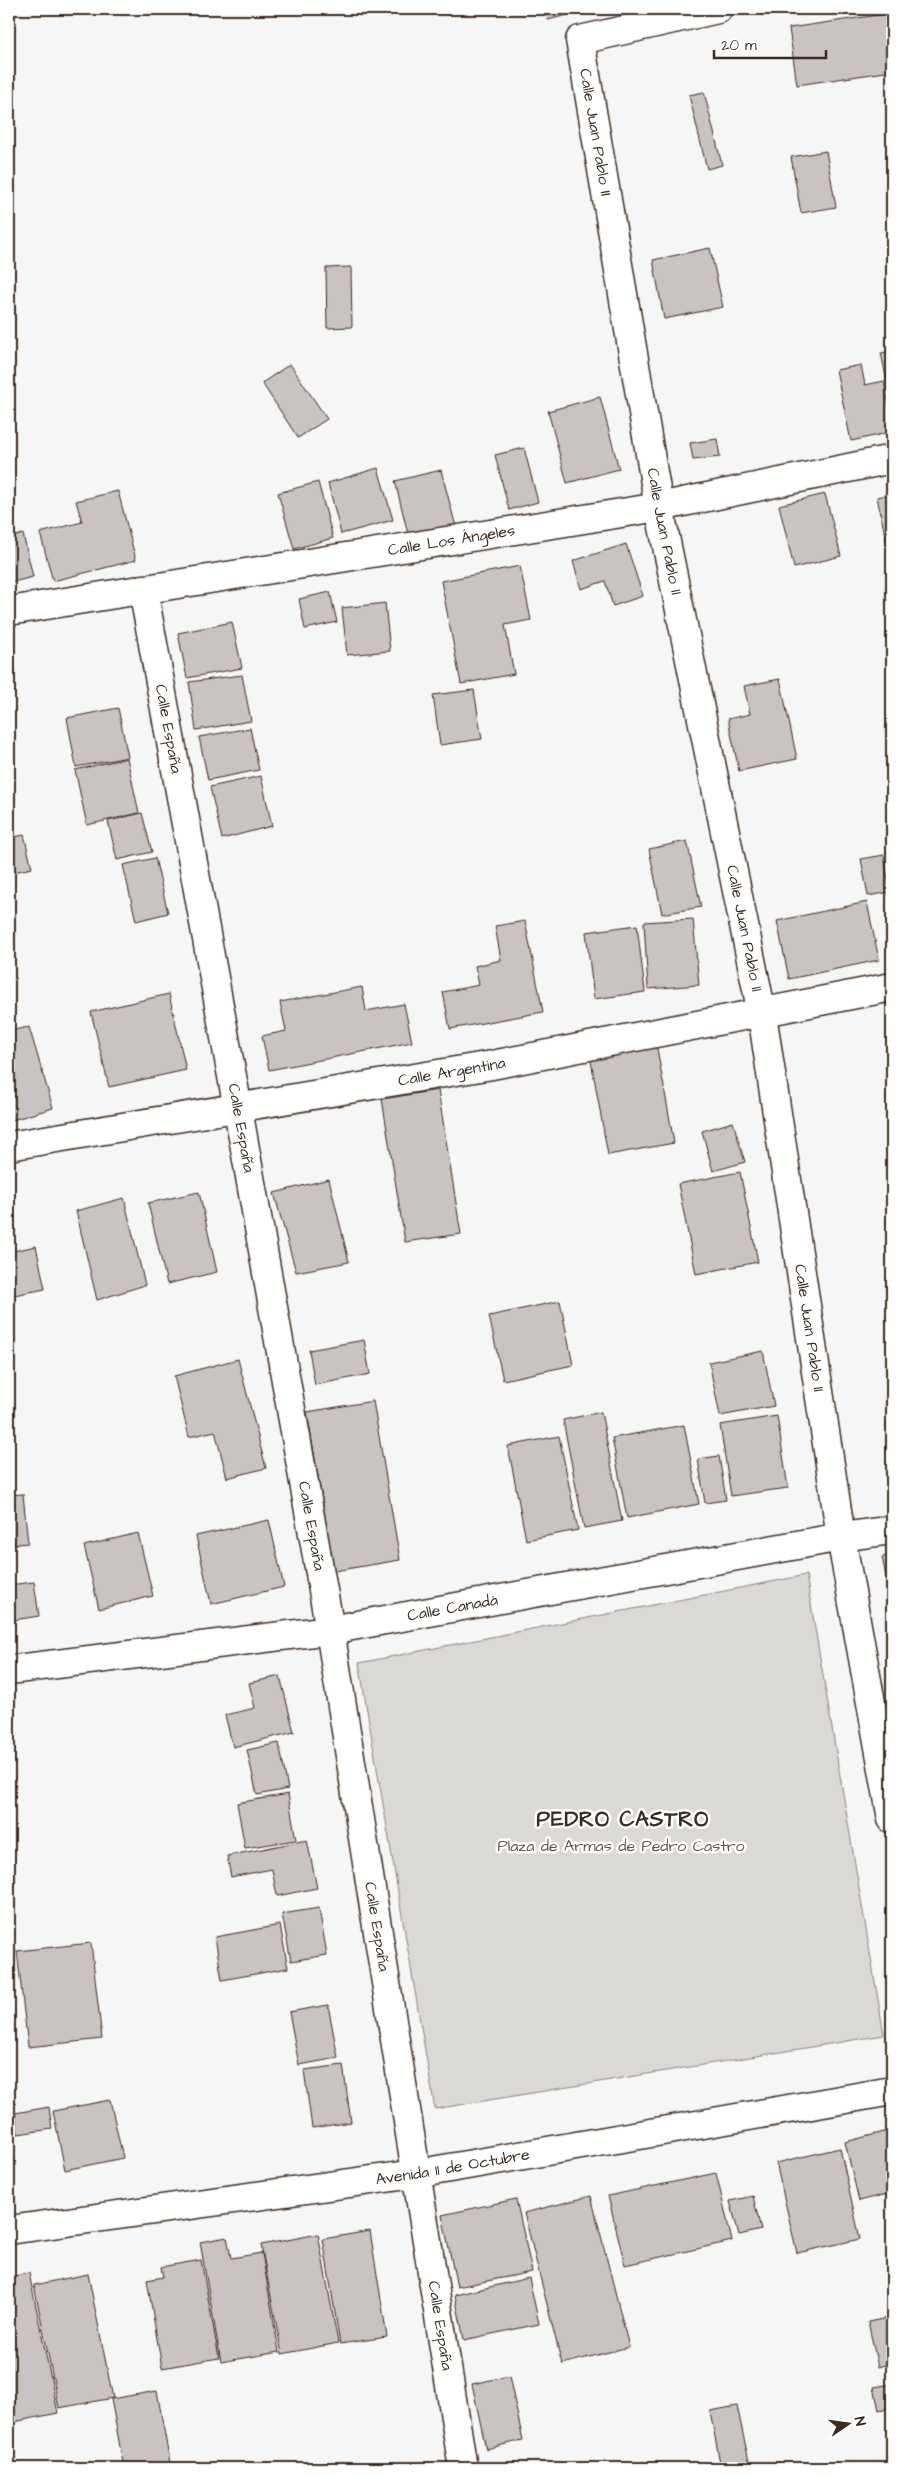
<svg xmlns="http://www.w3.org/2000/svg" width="901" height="2477" viewBox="0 0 901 2477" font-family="'Architects Daughter',sans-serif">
<rect width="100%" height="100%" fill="#f7f6f6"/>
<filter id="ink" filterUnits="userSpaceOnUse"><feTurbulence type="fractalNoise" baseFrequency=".02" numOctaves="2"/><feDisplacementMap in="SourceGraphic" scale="10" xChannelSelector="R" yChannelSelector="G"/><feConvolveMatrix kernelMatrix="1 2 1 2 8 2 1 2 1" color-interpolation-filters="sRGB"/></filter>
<g filter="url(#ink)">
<!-- green -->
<polygon fill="#dbd9d6" stroke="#8b827a" points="806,1575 884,2035 435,2109 359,1663"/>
<!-- building -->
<g fill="#c9c3c1" stroke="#3b2a1e">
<polygon points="545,9 591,9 548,20"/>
<polygon points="892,13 892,71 797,85 789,28"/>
<polygon points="704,92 722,165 707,169 689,95"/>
<polygon points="826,151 836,207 801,213 791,157"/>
<polygon points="710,248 723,307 664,319 653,260"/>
<polygon points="351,267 352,327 327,328 326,268"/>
<polygon points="892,351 892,405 881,353"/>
<polygon points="290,364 327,419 298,438 262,383"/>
<polygon points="861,365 865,385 884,381 892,419 892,432 851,441 836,370"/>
<polygon points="600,397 619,469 567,483 548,411"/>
<polygon points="717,439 720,457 693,460 690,443"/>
<polygon points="524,448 538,502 509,510 495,455"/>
<polygon points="378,468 393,520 341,534 328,483"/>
<polygon points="441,470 456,527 409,538 395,481"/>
<polygon points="318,482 333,538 294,549 278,493"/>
<polygon points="118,491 136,560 53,581 40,533 82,522 76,501"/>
<polygon points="892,493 892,568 877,497"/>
<polygon points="825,494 841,556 794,568 779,505"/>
<polygon points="23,534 33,577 9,583 9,538"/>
<polygon points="626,544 643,596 613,606 605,581 581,589 573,561"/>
<polygon points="520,566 531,620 505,625 514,674 461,684 441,581"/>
<polygon points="330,592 337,622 305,629 299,599"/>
<polygon points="385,603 390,651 347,655 342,608"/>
<polygon points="232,622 242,668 187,678 178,633"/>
<polygon points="242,675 251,721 196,730 189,682"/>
<polygon points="780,679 797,759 739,771 728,719 750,714 744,686"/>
<polygon points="474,690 482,739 440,745 433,695"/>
<polygon points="118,708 128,757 76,767 67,718"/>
<polygon points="250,728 259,770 208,780 199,737"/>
<polygon points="127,758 139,813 87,825 75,770"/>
<polygon points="261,776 272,826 222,839 210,787"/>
<polygon points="142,813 152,852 117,860 108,821"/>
<polygon points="24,835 32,868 9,873 9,838"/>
<polygon points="687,841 701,907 662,914 649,849"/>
<polygon points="884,855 890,892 868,896 861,859"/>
<polygon points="155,858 168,913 136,921 123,865"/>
<polygon points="867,902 879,960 789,979 777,921"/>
<polygon points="693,919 699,985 648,989 644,922"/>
<polygon points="525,921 543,1012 450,1029 443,992 479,985 475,966 501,960 495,926"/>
<polygon points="637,925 645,992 594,999 586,932"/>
<polygon points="362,987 366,1011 404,1004 412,1042 269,1070 262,1036 286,1031 280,1002"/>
<polygon points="169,994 186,1070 109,1087 91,1012"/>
<polygon points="29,1027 53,1108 9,1121 9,1031"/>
<polygon points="656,1043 674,1143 608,1155 590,1055"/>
<polygon points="438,1090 461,1234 405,1242 382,1099"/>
<polygon points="733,1122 745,1162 713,1171 702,1131"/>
<polygon points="740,1172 758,1262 696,1274 678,1184"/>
<polygon points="329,1179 349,1262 296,1272 274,1193"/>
<polygon points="199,1192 217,1272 167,1284 148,1203"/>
<polygon points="124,1198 145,1285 97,1300 76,1211"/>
<polygon points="36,1246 45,1289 9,1296 9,1252"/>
<polygon points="560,1301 573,1365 503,1380 489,1316"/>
<polygon points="364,1340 370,1374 315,1385 309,1350"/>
<polygon points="763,1351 774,1406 720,1416 709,1362"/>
<polygon points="238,1359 266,1468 227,1478 215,1431 189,1437 174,1376"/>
<polygon points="373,1401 400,1560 334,1571 307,1412"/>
<polygon points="601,1412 622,1521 584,1528 563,1420"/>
<polygon points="777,1416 788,1488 731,1496 720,1425"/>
<polygon points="892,1423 892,1452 887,1424"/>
<polygon points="684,1425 699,1504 627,1518 612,1438"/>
<polygon points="559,1436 578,1530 526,1540 508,1446"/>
<polygon points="719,1456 726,1500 705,1503 698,1459"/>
<polygon points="23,1494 28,1543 9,1545 9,1495"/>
<polygon points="269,1520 284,1587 211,1604 196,1536"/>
<polygon points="138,1533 153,1596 99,1609 84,1546"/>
<polygon points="892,1555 892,1607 882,1557"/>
<polygon points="34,1582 39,1616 14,1620 9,1585"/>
<polygon points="280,1676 294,1732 233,1747 225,1715 255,1708 249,1683"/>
<polygon points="9,1725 14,1761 9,1762"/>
<polygon points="279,1743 288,1789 257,1795 247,1750"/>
<polygon points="288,1794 296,1840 245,1848 237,1803"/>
<polygon points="307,1840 317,1888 277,1896 272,1869 231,1877 227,1856"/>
<polygon points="319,1908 327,1955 291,1961 282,1914"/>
<polygon points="280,1925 288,1968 222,1980 215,1937"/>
<polygon points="91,1943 102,2039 28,2047 17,1951"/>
<polygon points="328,2005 338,2058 299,2065 289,2012"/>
<polygon points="343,2065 351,2122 312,2128 304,2070"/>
<polygon points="110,2100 123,2158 65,2170 53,2111"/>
<polygon points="49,2107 52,2129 18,2134 15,2113"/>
<polygon points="892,2130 892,2193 859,2201 845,2142"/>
<polygon points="840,2148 860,2239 797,2253 776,2163"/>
<polygon points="716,2173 732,2241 625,2265 608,2196"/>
<polygon points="591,2196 629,2347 562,2364 524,2213"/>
<polygon points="753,2196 761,2230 739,2235 730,2201"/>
<polygon points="516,2199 532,2272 457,2287 442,2215"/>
<polygon points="370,2231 387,2337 340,2344 323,2239"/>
<polygon points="318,2234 338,2343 282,2354 261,2245"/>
<polygon points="227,2237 231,2258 262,2253 279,2352 221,2362 200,2242"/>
<polygon points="201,2260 219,2358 162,2368 147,2280 163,2277 161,2267"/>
<polygon points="29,2273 58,2413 9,2423 9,2277"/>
<polygon points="88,2274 113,2398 59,2408 34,2285"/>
<polygon points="529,2278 539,2324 464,2340 455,2295"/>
<polygon points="892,2317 892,2363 878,2367 868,2322"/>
<polygon points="509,2376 523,2440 486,2449 472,2384"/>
<polygon points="892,2384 892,2407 879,2410 874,2387"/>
<polygon points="157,2391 170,2463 141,2468 124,2468 111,2399"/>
<polygon points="737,2406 750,2466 721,2468 710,2411"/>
</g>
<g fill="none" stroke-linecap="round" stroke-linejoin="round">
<defs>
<g id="minor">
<path id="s1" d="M 718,9 L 580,40 L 659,507 L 762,1014 L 841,1537 L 892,1819"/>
<path id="s2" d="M 143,589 L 238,1109 L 330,1630 L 463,2468"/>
<path id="s3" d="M 9,611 L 659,507 L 892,459"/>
<path id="s4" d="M 9,1146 L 492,1065 L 892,987"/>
<path id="s5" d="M 9,1670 L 330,1630 L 841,1537 L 892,1530"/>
<path id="s6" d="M 9,2230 L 415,2174 L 892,2091"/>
</g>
</defs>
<!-- minor casing -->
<use href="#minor" stroke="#3b2a1e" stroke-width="31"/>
<!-- minor -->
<use href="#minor" stroke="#fff" stroke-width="28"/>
</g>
</g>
<g text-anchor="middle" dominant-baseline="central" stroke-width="5" stroke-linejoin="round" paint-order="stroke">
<!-- street labels -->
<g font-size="16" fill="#3b2a1e" stroke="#fff">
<text stroke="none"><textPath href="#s1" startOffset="235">Calle Juan Pablo II</textPath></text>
<text stroke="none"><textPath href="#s1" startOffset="640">Calle Juan Pablo II</textPath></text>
<text stroke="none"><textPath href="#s3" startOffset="448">Calle Los Ángeles</textPath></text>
<text stroke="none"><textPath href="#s2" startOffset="142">Calle España</textPath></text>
<text stroke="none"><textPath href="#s1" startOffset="1045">Calle Juan Pablo II</textPath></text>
<text stroke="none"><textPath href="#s4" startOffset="449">Calle Argentina</textPath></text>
<text stroke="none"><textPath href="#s2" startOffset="548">Calle España</textPath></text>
<text stroke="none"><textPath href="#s1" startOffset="1450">Calle Juan Pablo II</textPath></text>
<text stroke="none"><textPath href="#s2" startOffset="952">Calle España</textPath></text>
<text stroke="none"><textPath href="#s5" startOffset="448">Calle Canadá</textPath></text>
<text stroke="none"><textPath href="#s2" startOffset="1358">Calle España</textPath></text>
<text stroke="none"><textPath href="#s6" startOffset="448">Avenida 11 de Octubre</textPath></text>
<text stroke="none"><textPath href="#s2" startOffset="1762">Calle España</textPath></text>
</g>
<!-- park labels -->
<g font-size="16" fill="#63564c" stroke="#fff">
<text x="621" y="1846">Plaza de Armas de Pedro Castro</text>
</g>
<!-- district labels -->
<g font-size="21" font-weight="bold" letter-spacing="1" fill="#3b2a1e" stroke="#fff">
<text x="623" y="1819">PEDRO CASTRO</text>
</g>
</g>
<!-- margin -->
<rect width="901" height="2477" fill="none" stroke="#fff" stroke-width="30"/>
<rect x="15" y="15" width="871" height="2447" fill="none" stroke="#3b2a1e" stroke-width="2" filter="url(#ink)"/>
<!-- north arrow -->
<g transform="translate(848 2424) rotate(77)" stroke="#ffffff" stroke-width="4" paint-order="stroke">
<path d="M0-4L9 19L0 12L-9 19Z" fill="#3b2a1e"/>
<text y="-8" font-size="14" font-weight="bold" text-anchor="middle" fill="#3b2a1e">N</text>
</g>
<!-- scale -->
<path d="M714 50v8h112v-8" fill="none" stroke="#3b2a1e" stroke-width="2.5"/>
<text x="721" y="50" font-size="15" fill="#3b2a1e" stroke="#ffffff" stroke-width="4" paint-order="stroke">20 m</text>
</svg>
